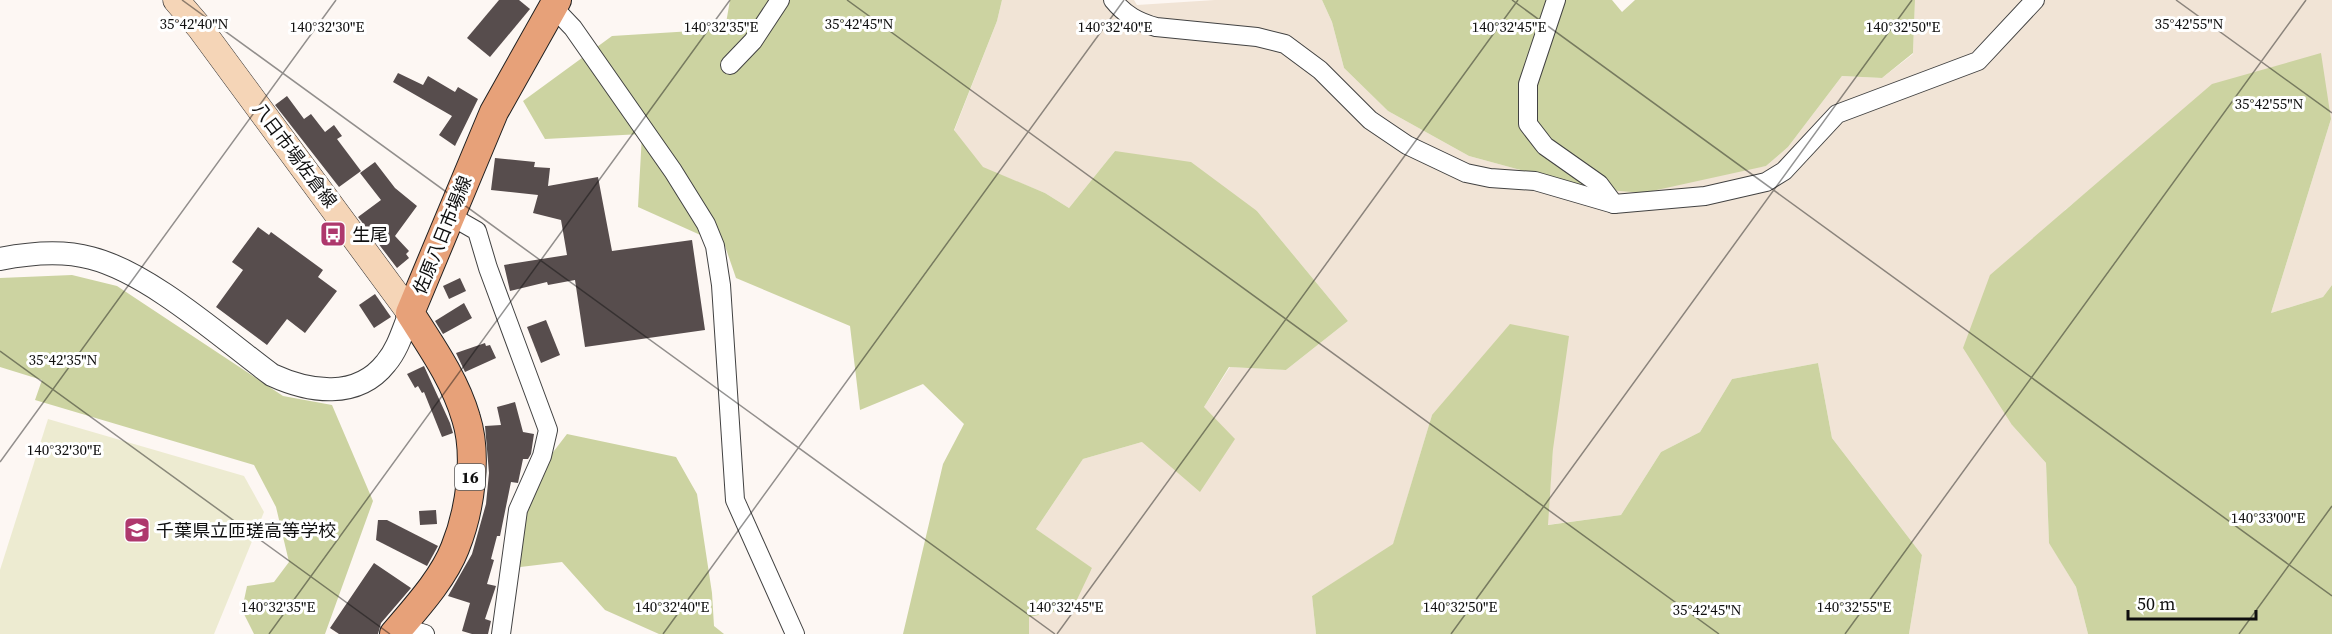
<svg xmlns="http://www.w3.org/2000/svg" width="2332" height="634" viewBox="0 0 2332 634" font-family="'Source Serif 4','Noto Sans JP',serif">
<rect width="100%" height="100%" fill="#fdf7f3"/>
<!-- farmland -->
<polygon fill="#f1e4d6" points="1002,0 1134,0 1137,5 1215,0 1322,0 1332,22 1344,68 1388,111 1469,156 1586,188 1766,166 1788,147 1842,76 1882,78 1913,54 1915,0 2332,0 2332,285 2323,297 2271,313 2331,119 2095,186 2065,210 2012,425 2046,463 2049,542 2076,587 2088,634 1909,634 1922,555 1832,438 1818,363 1732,379 1700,432 1661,452 1621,515 1547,525 1553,449 1432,415 1393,545 1312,596 1316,634 1029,634 1029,617 1092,569 1036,529 1083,459 1142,442 1204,407 1230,367 1286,370 1348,321 1257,211 1115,151 1069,208 1045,193 983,168 954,131 997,21"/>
<!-- forest -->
<g fill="#ccd3a1">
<polygon points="730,0 1002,0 997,21 954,130 983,167 1045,193 1069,208 1115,151 1191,162 1257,211 1348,321 1286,370 1229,367 1204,407 1235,439 1200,492 1142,442 1083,459 1036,529 1092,568 1073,608 1029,617 1029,634 903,634 943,464 964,424 923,384 860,410 850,326 736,278 725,246 638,207 642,134 545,139 523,101 612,36 725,29"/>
<polygon points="1322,0 1612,0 1622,12 1635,0 1915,0 1913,53 1882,78 1842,76 1788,147 1766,166 1643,193 1586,188 1469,156 1388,111 1344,68 1332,22"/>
<polygon points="2321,53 2331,119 2271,313 2323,297 2332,285 2332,634 2088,634 2076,587 2049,543 2046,463 2012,425 1963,348 1990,275 2212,84"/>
<polygon points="72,275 117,286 283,396 332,405 373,501 325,634 254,634 242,610 247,586 274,582 289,562 276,507 254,465 35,400 42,380 0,367 0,278"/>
<polygon points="1510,324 1569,336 1553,449 1548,525 1621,515 1661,452 1700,432 1732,379 1818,363 1832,438 1922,555 1909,634 1316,634 1312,596 1393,544 1432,415"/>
<polygon points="567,434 676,457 697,494 712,593 714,626 724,634 659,634 605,610 562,562 512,568 531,481"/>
</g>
<!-- pitch -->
<polygon fill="#edebd1" points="48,419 244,476 264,512 214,634 0,634 0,570"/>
<!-- building -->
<g fill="#574d4d">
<polygon points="499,0 519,0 530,9 490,57 467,38"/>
<polygon points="398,73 423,85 428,76 455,92 458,87 478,99 455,146 439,135 452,116 393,82"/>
<polygon points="287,96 304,119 311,114 325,132 334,125 342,136 337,139 361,171 339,187 275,105"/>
<polygon points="495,158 535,162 534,167 550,168 548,186 598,177 612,251 692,240 705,330 585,347 575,280 548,285 547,282 510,291 504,265 567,255 561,220 533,213 538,195 491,190"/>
<polygon points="375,162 395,188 417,206 395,236 409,251 406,254 409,258 397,268 358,217 381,200 360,173"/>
<polygon points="258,227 269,235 271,232 323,270 318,277 337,291 305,333 287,319 267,345 216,307 243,270 232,262"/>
<polygon points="460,278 466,291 449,299 443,286"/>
<polygon points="375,294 391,317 374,328 359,305"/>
<polygon points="464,303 472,318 443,334 435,321"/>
<polygon points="546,320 560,355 541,363 527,327"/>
<polygon points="485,343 486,346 490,345 496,358 465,372 456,353"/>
<polygon points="424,366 450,423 453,433 442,437 424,392 422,393 418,386 415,388 407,374"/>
<polygon points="515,402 523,432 534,434 531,454 528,459 523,459 518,483 511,482 500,536 497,536 491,559 494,560 487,584 496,586 485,619 491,621 488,634 472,634 462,631 470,603 448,596 472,554 486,504 489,473 485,426 501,425 497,407"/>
<polygon points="436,510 437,524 420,525 419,511"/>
<polygon points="378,520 387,520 438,546 427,566 376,540"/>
<polygon points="374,563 411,588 381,623 378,634 339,634 330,628"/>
</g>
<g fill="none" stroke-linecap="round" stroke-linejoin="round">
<defs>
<g id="minor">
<path d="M 1113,0 C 1125,15 1138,22 1156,27 L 1257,37 L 1285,44 L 1320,70 L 1370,120 L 1407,145 L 1466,173 L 1490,178 L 1535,181 L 1614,204 L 1705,196 L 1766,182 L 1784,171 L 1837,114 L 1978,61 L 2035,0"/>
<polyline points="1556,0 1528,84 1528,124 1545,146 1599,184 1614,204"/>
<polyline points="553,7 573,28 673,171 706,224 715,246 721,285 735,500 795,634"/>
<polyline points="730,65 753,41 780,0"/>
<polyline points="449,215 477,231 488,268 548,430 542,456 518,510 501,634"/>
<polyline points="401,627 425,634"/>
</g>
<path id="tertiary" d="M 0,259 C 30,253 62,250 91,258 C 150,273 222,338 272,375 C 309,392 357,400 386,363 C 398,349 403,330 410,313"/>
<polyline id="secondary" points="176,0 200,28 410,313"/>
<path id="primary" d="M 394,634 C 415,609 443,579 455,548 C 470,511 478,456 466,418 C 455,380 431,346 410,313 L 494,112 L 557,0"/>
</defs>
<!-- minor casing -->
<use href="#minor" stroke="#424242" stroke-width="20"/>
<!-- tertiary casing -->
<use href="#tertiary" stroke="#424242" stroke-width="24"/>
<!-- secondary casing -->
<use href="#secondary" stroke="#313131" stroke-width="27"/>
<!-- primary casing -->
<use href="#primary" stroke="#202020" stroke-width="30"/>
<!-- minor -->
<use href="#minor" stroke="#fff" stroke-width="18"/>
<!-- tertiary -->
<use href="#tertiary" stroke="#fff" stroke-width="22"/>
<!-- secondary -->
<use href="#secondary" stroke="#f5d5b7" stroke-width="26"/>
<!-- primary -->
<use href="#primary" stroke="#e7a179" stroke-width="28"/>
</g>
<!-- ticks -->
<path fill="none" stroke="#0f0f0f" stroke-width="1.5" stroke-opacity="0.45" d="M 182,0 L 1055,634M 847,0 L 1719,634M 1512,0 L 2332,596M 2176,0 L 2332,113M 0,351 L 390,634M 0,462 L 336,0M 269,634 L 730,0M 663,634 L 1124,0M 1057,634 L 1518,0M 1451,634 L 1912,0M 1845,634 L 2306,0M 2239,634 L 2332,506"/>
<!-- icons -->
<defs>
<symbol id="bus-square" viewBox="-11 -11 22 22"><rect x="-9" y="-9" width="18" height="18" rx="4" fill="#ae386d" stroke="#fff"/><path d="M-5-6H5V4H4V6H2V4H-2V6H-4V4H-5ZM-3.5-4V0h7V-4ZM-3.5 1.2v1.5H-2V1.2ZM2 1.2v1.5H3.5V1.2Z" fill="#fff"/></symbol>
<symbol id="school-square" viewBox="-11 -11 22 22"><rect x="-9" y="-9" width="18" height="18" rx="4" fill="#ae386d" stroke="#fff"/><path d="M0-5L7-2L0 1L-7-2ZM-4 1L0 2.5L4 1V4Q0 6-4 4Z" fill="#fff"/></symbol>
</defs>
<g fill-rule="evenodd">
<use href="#bus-square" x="318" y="219" width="30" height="30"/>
<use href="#school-square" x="122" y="515" width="30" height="30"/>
</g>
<g text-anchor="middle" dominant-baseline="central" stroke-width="6" stroke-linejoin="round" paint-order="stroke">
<!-- shield labels -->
<rect fill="#fff" stroke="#575757" stroke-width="1.5" x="455" y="464" width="30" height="26" rx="4.5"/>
<g font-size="16" font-weight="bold" fill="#0f0f0f">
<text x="470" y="477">16</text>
</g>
<!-- street labels -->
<g font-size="18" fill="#0f0f0f" stroke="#fff">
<text transform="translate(295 155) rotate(53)">八日市場佐倉線</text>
<text transform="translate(442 235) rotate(-68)">佐原八日市場線</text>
</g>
<!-- poi labels -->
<g font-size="18" fill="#0f0f0f" stroke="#fff" text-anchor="start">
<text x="352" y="234">生尾</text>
<text x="156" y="530">千葉県立匝瑳高等学校</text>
</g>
</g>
<g font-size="15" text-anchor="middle" fill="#0f0f0f" stroke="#fff" stroke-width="6" stroke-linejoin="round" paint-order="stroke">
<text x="194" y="29">35°42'40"N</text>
<text x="2189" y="29">35°42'55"N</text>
<text x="859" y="29">35°42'45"N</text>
<text x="327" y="32">140°32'30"E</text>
<text x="721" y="32">140°32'35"E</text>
<text x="1509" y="32">140°32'45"E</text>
<text x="1903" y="32">140°32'50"E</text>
<text x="1115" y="32">140°32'40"E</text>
<text x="2269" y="109">35°42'55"N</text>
<text x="63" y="365">35°42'35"N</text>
<text x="64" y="455">140°32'30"E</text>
<text x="2268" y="523">140°33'00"E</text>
<text x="278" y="612">140°32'35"E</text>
<text x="672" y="612">140°32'40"E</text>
<text x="1066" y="612">140°32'45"E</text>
<text x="1460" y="612">140°32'50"E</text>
<text x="1854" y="612">140°32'55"E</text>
<text x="1707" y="615">35°42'45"N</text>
</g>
<!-- scale -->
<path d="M2128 610v9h128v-9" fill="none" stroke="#0f0f0f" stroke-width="3"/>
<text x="2137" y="610" font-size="18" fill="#0f0f0f" stroke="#ffffff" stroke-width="4.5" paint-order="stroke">50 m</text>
</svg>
